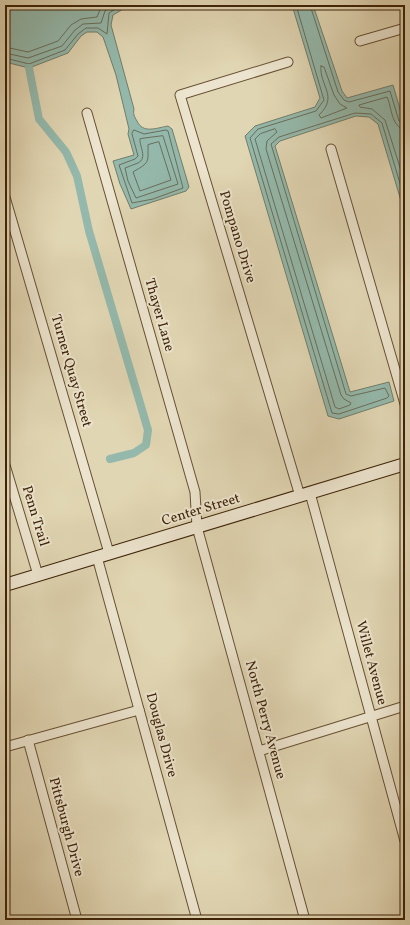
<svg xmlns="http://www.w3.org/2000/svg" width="410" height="925" viewBox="0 0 410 925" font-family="Vollkorn,serif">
<rect width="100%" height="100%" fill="#e1d6b3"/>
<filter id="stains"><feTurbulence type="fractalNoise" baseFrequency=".005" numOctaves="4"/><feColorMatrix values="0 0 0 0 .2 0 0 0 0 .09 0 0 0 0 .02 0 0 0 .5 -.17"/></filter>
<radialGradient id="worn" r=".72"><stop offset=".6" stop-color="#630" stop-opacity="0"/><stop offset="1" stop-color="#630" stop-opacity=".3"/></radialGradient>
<!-- water -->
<g fill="#94b9ac" stroke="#727d6a">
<path d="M 5,5 L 130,5 L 113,15 L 111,25 L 134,109 C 133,114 134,116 137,121 C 143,134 156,128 168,126 L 172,129 L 189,187 L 186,191 L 131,209 L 120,184 L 113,161 L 134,155 L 128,134 L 129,129 L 116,75 L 103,37 L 97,32 L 87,32 L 81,36 L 68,53 L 29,68 L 5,62 Z"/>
<polygon points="292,5 313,5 342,91 347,98 393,85 405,126 405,214 378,124 369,117 356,116 280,141 275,146 350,392 389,382 394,401 339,419 328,416 245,136 255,126 315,107 320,98"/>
</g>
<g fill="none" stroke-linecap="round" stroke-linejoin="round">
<!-- shore -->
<g stroke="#696e5a" stroke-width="1">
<polyline points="296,5 324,100 316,111 258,129 250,138 332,413 339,414 387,398 389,396 385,388 351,396 346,394 271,144 279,137 355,113 371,114 382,123 405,200"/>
<polyline points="310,5 338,92 344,100 349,102 390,91 399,121 405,123"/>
<polyline points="5,47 28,52 58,41 71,25 81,19 97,17 102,5"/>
<polyline points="5,53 28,58 62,46 75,30 83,24 101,23 105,11 112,5"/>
<polyline points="5,58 29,64 65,50 78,34 86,28 98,28 107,34 109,13 122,5"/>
<path d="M 321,66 L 324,67 L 334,95 L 340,104 L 347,108 L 321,118 L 319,115 C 339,96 319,86 321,66 Z"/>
<polygon points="275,129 277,132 267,141 266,149 341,395 344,399 351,403 350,405 339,409 335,407 255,139 260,134"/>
<path d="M 405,129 C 391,128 392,107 387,97 L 359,105 L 360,107 L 372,109 L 385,120 L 405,183"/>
<polygon points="134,130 144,134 166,130 168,131 183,188 153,199 132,203 119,165 135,159 138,156 132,134"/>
<path d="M 163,136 L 178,184 L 136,198 L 128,181 L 125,168 C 129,166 134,165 138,163 C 148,158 139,146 140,139 Z"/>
<path d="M 159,142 L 171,180 L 140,191 L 133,172 C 150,162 148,163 148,145 Z"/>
</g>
<!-- canal -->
<polyline stroke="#94b9ac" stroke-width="8" points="29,68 39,119 66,152 77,176 89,231 148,430 146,445 134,453 110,459"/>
<defs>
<g id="street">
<polyline points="360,41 405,28"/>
<polyline points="288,62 180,95 300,496"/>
<polyline points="87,113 195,492 197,527 305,920"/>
<polyline points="331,149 405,404"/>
<polyline points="5,197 109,553"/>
<polyline points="5,465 38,575"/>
<polyline points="310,493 405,841"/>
<polyline points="97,557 197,920"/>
<polyline points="28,740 77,920"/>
<polyline points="5,747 139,710"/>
<polyline points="259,751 405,706"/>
</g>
<polyline id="secondary" points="5,585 405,464"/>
</defs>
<!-- street casing -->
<use href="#street" stroke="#675033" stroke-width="11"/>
<!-- secondary casing -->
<use href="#secondary" stroke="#3e2308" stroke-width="14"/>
<!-- street -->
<use href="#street" stroke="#ece4ce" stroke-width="9"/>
<!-- secondary -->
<use href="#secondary" stroke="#ece4ce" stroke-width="12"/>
</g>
<g text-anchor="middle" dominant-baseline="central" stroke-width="4" stroke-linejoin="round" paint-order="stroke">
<!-- street labels -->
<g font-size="14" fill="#3e2308" stroke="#ece4ce">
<text transform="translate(237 237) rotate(73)">Pompano Drive</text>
<text transform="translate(159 315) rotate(74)">Thayer Lane</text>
<text transform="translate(71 371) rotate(74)">Turner Quay Street</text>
<text transform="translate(201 510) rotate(-17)">Center Street</text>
<text transform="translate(35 516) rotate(73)">Penn Trail</text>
<text transform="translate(371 663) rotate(75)">Willet Avenue</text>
<text transform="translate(265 720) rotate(75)">North Perry Avenue</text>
<text transform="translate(161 735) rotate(75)">Douglas Drive</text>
<text transform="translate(66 827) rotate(75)">Pittsburgh Drive</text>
</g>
</g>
<!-- margin -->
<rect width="410" height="925" fill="none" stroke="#e1d6b3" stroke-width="20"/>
<rect x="6" y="6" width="398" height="913" fill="none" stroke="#3e2308" stroke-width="2"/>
<rect x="10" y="10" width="390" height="905" fill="none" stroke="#3e2308"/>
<rect width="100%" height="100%" filter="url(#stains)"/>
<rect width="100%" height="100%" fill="url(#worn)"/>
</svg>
